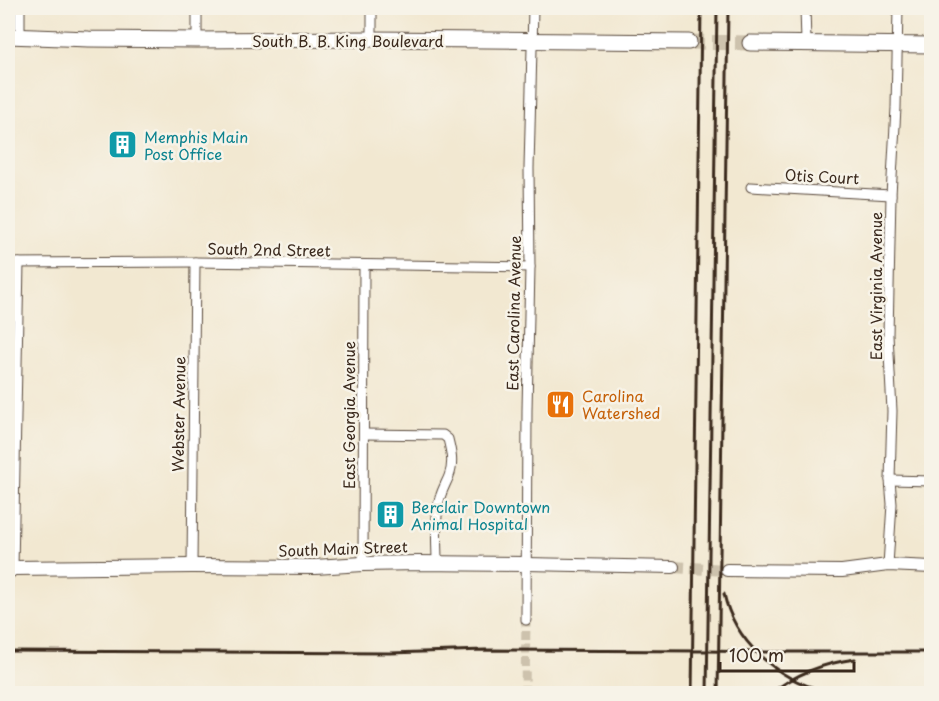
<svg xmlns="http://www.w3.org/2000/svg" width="939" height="701" viewBox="0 0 939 701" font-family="'Playpen Sans',sans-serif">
<rect width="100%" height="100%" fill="#f7f3e8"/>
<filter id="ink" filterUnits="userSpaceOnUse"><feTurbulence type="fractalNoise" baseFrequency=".0167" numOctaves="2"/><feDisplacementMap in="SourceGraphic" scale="12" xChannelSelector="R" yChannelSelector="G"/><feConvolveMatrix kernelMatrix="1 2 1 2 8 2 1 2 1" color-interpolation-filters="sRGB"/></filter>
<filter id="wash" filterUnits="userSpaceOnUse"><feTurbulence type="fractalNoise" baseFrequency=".008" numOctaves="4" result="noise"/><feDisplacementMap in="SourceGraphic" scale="24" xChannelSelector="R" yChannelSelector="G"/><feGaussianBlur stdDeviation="1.35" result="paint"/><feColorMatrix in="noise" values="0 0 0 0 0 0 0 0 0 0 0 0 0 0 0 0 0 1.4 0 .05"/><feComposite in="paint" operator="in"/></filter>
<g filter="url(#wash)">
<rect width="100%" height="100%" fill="#f2e8d1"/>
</g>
<g filter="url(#ink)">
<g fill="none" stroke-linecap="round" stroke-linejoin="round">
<!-- minor-tunnel -->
<polyline stroke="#cdc2ad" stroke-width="9" stroke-dasharray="9 4.5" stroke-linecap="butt" points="525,694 526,620"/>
<!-- tertiary-tunnel -->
<polyline stroke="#cdc2ad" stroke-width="12" stroke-dasharray="12 6" stroke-linecap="butt" points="673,567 727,570"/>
<!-- primary-tunnel -->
<polyline stroke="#cdc2ad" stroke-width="15" stroke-dasharray="15 8" stroke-linecap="butt" points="689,42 750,43"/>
<defs>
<g id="minor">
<polyline points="805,8 806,42"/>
<polyline points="20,36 20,8"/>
<polyline points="372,39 372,8"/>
<polyline points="197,40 197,8"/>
<polyline points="751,187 891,195"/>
<polyline points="8,263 195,262 530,267"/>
<path d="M 364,434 L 443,435 L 448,439 C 451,451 454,464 449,476 C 445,486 439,495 438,507 C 435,525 437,545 437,564"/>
<polyline points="890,480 932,481"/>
<polyline points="363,564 364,266"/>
<polyline points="888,565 892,504 890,480 892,411 888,335 891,195 896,108 898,8"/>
<polyline points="192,566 195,262"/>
<polyline points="13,568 19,263"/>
<polyline points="526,620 527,410 530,267 529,168 533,8"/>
</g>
<g id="tertiary">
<polyline points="526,564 673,567"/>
<polyline points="727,570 842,571 888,565 932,567"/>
</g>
<polyline id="secondary" points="8,572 13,568 192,566 315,567 363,564 418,563 526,564"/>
<g id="primary">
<polyline points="8,36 89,39 197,40 372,39 689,42"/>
<polyline points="750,43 932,45"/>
</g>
</defs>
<!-- minor casing -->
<use href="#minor" stroke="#564639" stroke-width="11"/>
<!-- tertiary casing -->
<use href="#tertiary" stroke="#564639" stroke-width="14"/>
<!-- secondary casing -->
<use href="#secondary" stroke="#564639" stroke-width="16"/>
<!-- primary casing -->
<use href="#primary" stroke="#564639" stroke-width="17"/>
<!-- minor -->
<use href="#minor" stroke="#fff" stroke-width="9"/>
<!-- tertiary -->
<use href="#tertiary" stroke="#fff" stroke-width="12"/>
<!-- secondary -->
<use href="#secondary" stroke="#fff" stroke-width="14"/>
<!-- primary -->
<use href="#primary" stroke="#fff" stroke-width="15"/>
<!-- rail -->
<g stroke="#3b2a1e" stroke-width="3">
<path d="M 724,594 C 734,640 777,680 823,690 C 838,693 854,693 870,694"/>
<polyline points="8,651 390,653 485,650 707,651 756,652 932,652"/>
<polyline points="692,694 701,8"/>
<polyline points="707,694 717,8"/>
<polyline points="718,694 728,8"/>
<path d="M 770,694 C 795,674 824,663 855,659"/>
</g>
</g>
</g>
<!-- icons -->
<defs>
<symbol id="building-square" viewBox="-11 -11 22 22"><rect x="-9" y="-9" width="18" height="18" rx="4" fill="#0f9aa8" stroke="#f7f3e8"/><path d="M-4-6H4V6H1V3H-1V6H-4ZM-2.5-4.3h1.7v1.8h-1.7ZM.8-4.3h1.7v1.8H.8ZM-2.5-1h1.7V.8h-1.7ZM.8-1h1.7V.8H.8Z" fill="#fff"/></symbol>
<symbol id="restaurant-square" viewBox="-11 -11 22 22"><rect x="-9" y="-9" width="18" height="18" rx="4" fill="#e8710a" stroke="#f7f3e8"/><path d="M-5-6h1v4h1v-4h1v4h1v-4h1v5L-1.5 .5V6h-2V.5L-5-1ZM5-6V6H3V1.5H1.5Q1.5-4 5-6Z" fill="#fff"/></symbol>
</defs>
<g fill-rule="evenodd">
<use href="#building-square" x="106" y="128" width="33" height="33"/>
<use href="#restaurant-square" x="544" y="388" width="33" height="33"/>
<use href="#building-square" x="374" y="498" width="33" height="33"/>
</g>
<g text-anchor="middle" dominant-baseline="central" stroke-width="5" stroke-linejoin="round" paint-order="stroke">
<!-- street labels -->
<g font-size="15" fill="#3b2a1e" stroke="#f7f3e8">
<text x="348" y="40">South B. B. King Boulevard</text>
<text transform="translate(822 176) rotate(3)">Otis Court</text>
<text transform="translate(269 249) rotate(1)">South 2nd Street</text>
<text transform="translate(875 286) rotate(-90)">East Virginia Avenue</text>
<text transform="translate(513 313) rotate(-89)">East Carolina Avenue</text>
<text transform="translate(178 414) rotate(-89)">Webster Avenue</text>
<text transform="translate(348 415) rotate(-90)">East Georgia Avenue</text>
<text transform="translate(343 548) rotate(-2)">South Main Street</text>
</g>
<!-- culture labels -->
<g font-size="15" fill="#0d838f" stroke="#f7f3e8" text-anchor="start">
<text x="144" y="136">Memphis Main<tspan x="144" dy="17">Post Office</tspan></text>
<text x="411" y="506">Berclair Downtown<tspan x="411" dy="17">Animal Hospital</tspan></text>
</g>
<!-- food labels -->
<g font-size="15" fill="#c56008" stroke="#f7f3e8" text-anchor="start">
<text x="582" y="395">Carolina<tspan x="582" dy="17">Watershed</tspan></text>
</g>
</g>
<!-- margin -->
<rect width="939" height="701" fill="none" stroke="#f7f3e8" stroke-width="30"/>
<!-- scale -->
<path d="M720 662v9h134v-9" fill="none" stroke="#3b2a1e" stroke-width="3"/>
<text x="729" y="662" font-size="18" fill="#3b2a1e" stroke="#f7f3e8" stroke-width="4.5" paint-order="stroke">100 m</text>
</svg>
